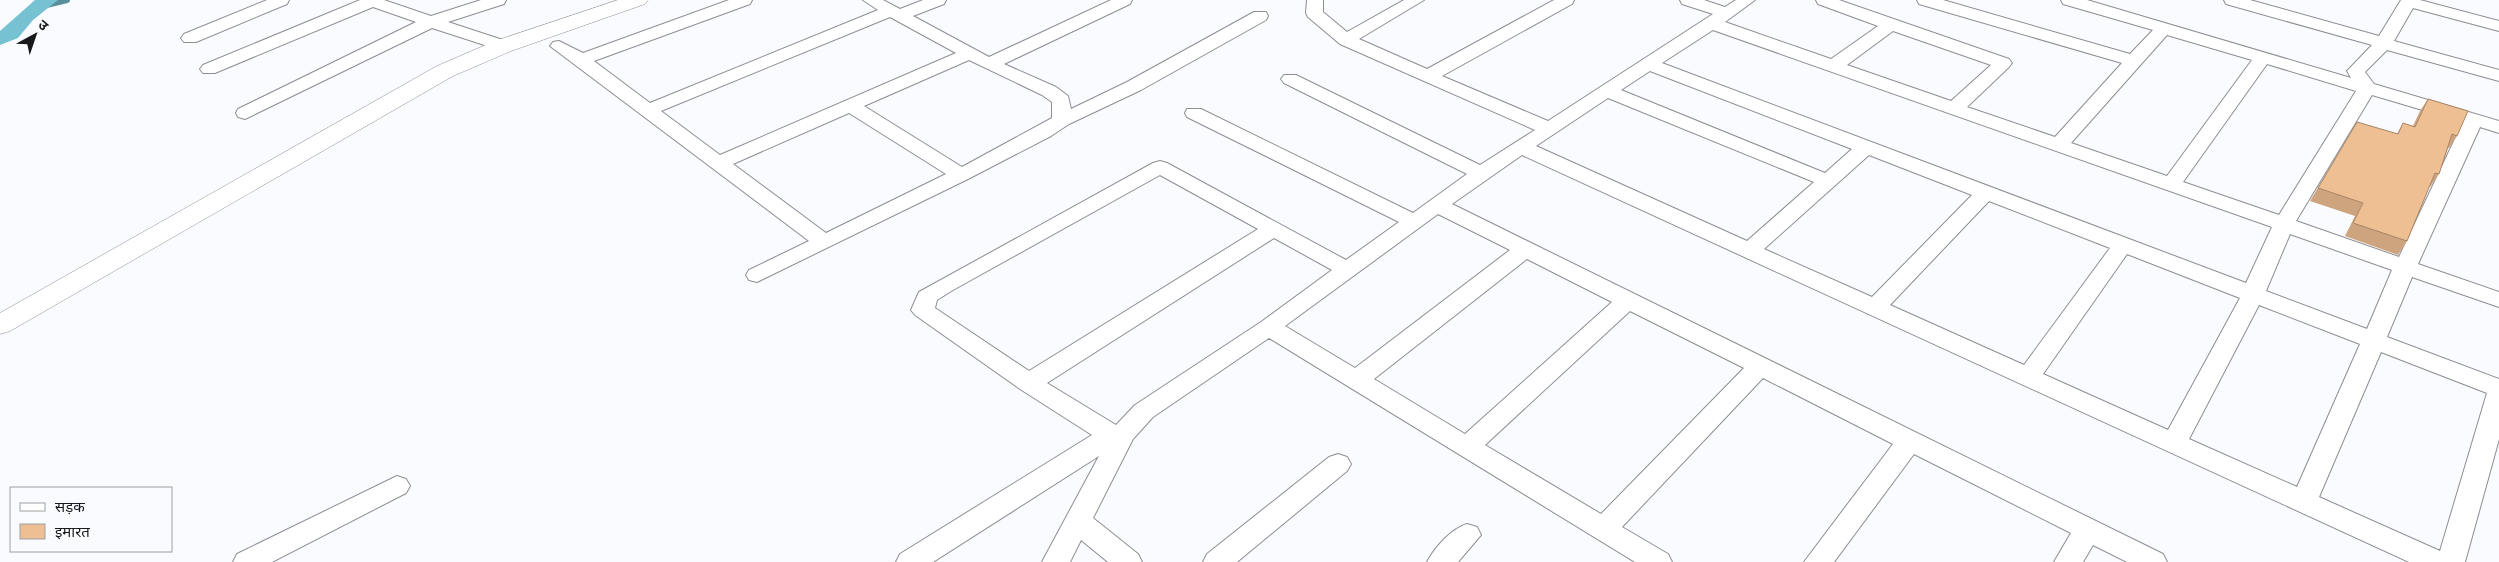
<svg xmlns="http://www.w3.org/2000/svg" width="2499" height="562" viewBox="0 0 2499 562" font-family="Karla,'Noto Sans Devanagari',sans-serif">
<rect width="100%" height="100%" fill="#f9fbff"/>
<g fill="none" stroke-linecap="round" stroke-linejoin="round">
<!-- stream -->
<polyline stroke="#5a8f9c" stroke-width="6" points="34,8 67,0"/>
<!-- canal -->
<polygon fill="#76c2d3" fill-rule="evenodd" points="35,0 58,0 33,20 18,38 0,45 0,31"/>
<defs>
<g id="minor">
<polygon points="267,0 289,0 287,4 196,42 184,42 181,38 184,34"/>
<polygon points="360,0 384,0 431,16 481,0 506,0 504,4 448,22 509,42 512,46 509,50 503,51 432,28 245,119 238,117 236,113 238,109 416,22 373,7 215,73 203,73 200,69 203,65"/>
<path d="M 729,0 L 752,0 L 750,4 L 594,61 L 650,103 L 878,10 L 863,0 L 883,0 L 900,9 L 923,0 L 946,0 L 944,4 L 913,16 L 989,57 L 1111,0 L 1132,0 L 1130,4 L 1004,64 L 1056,87 L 1068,96 L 1071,109 L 1127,82 L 1254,12 L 1266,12 L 1268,16 L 1266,20 L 1141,90 L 1069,124 L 1051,136 L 968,179 L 757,282 L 749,280 L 746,275 L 749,270 L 809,241 L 550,46 L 553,42 L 559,41 L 583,53 ZM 890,17 L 956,53 L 720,155 L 661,111 ZM 969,60 L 1042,95 L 1052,102 L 1052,118 L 962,167 L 864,106 ZM 849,113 L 946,174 L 826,233 L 733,164 Z"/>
<path d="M 1307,0 L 1323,0 L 1323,12 L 1347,32 L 1404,0 L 1424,0 L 1359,39 L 1427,69 L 1554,0 L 1574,0 L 1572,4 L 1442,76 L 1548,121 L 1713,14 L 1682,4 L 1680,0 L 1704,0 L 1725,7 L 1736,0 L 1755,0 L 1725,22 L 1831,59 L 1878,26 L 1818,4 L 1816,0 L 1839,0 L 2009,59 L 2012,63 L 2009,67 L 1967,107 L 2055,137 L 2122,63 L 1919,4 L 1917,0 L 1943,0 L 2130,54 L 2153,30 L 2063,4 L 2061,0 L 2087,0 L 2351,78 L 2347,71 L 2372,45 L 2226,4 L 2224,0 L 2250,0 L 2379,36 L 2401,0 L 2420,0 L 2499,21 L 2499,31 L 2413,8 L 2394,41 L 2499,70 L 2499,81 L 2387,50 L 2365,72 L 2374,84 L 2499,121 L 2499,133 L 2480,127 L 2418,264 L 2499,292 L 2499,307 L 2412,277 L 2387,337 L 2499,379 L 2499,439 L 2465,562 L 2409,562 L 1522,155 L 1452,204 L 2163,554 L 2167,562 L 2127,562 L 2093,545 L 2083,562 L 2054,562 L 2071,533 L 1914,454 L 1834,562 L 1804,562 L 1893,444 L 1763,378 L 1622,527 L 1668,554 L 1672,562 L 1635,562 L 1269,338 L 1153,417 L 1133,439 L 1093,518 L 1138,554 L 1142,562 L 1108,562 L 1081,540 L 1070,562 L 1042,562 L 1099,456 L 933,562 L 896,562 L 900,554 L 1092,435 L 1020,389 L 915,315 L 911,310 L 919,292 L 1153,163 L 1160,161 L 1167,163 L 1346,260 L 1399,222 L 1187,117 L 1185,113 L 1187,109 L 1201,109 L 1413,213 L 1467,174 L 1284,83 L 1281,79 L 1284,75 L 1296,75 L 1480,165 L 1535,130 L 1340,44 L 1308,17 L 1306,13 ZM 1713,30 L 2272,227 L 2246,283 L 1662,63 ZM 1893,31 L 1991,65 L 1951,101 L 1847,65 ZM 2167,35 L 2252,60 L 2167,176 L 2071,143 ZM 2267,64 L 2356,91 L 2279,215 L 2183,182 ZM 1650,71 L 1852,149 L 1825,173 L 1621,90 ZM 2372,95 L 2463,122 L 2399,257 L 2296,221 ZM 1608,98 L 1814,182 L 1747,241 L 1536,146 ZM 1869,155 L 1972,195 L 1872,297 L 1764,249 ZM 1160,175 L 1258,229 L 1029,371 L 935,308 L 937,300 L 953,290 ZM 1989,201 L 2110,248 L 2024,365 L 1890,305 ZM 1438,214 L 1510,250 L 1355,368 L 1285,326 ZM 2290,234 L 2392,270 L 2367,329 L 2266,291 ZM 1274,238 L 1332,270 L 1261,322 L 1135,405 L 1116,425 L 1047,383 ZM 2127,254 L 2240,298 L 2168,430 L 2043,374 ZM 1527,259 L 1612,302 L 1465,434 L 1374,379 ZM 2259,305 L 2360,344 L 2297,487 L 2189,439 ZM 1630,311 L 1744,368 L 1601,514 L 1485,445 ZM 2381,352 L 2487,393 L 2440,551 L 2319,497 Z"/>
<polygon points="1338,454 1347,457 1351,464 1347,471 1237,562 1203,562 1207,554 1329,457"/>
<polygon points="397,476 406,479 410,486 406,493 272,562 233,562 237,554"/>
<path d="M 1467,524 L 1477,527 L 1481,535 L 1458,562 L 1427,562 C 1435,547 1451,529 1467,524 Z"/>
</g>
<polygon id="tertiary" points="618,0 648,0 645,4 511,51 453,76 10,331 0,334 0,313 437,66 495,41"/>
</defs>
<!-- minor casing -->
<use href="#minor" stroke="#8c8e91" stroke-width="2"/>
<!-- tertiary casing -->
<use href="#tertiary" stroke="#8c8e91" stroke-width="1"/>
<!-- minor -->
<use href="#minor" fill="#fff" fill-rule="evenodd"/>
<!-- tertiary -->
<use href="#tertiary" fill="#fff" fill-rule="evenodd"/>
</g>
<!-- wall -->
<polygon fill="#cea47f" points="2428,99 2457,136 2449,148 2448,148 2439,174 2430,187 2429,186 2407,241 2398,255 2345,236 2355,216 2310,201 2357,122 2397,134 2403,123 2413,126 2420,111"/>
<!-- building -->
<polygon fill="#efbf94" stroke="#a78668" points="2428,99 2468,111 2457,136 2452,134 2440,171 2439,174 2435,173 2407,241 2353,223 2363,203 2318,188 2357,122 2398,134 2403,123 2415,127"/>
<!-- legend -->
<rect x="10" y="487" width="162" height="65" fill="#f9fbff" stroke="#9fa0a3"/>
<rect x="20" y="503" width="25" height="8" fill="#ffffff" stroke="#9fa0a3"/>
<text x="55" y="512" font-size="15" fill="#18181a">सड़क</text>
<rect x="20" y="524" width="25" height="15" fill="#efbf94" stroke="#9fa0a3"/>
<text x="55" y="537" font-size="15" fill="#18181a">इमारत</text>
<!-- north arrow -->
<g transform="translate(35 35) rotate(40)" stroke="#f9fbff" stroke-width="4" paint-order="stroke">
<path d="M0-4L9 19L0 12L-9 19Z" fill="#18181a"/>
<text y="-8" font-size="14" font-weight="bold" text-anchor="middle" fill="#18181a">उ</text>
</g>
</svg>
